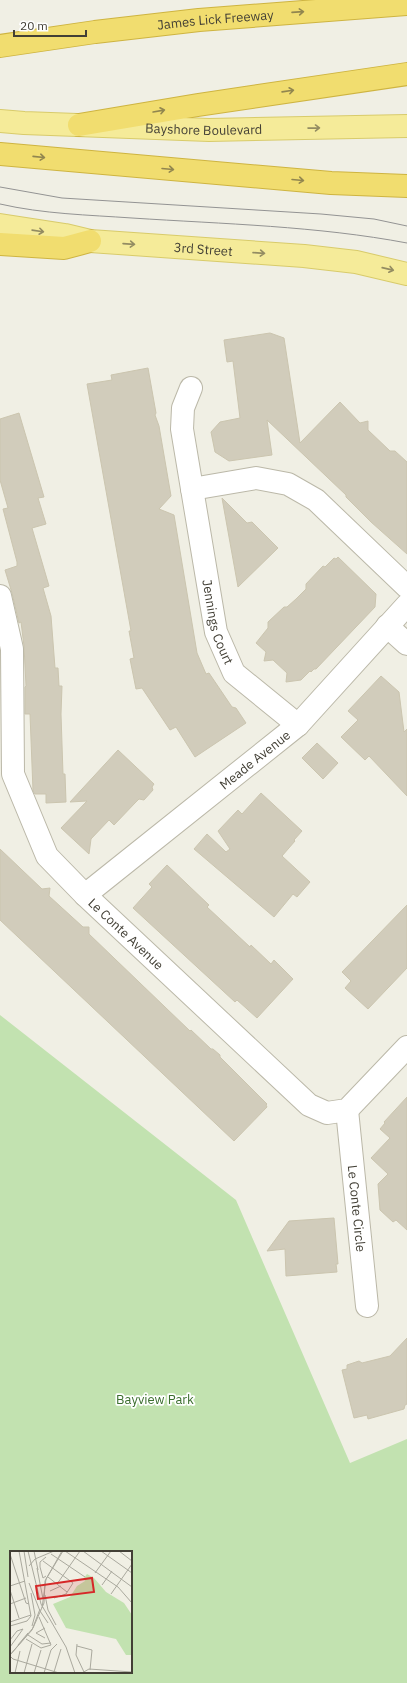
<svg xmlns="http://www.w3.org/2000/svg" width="407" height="1683" viewBox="0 0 407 1683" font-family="'IBM Plex Sans',sans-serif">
<rect width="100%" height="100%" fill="#f0efe4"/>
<!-- green -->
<path fill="#c2e2b0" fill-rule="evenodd" d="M 0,1015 L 236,1200 L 350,1463 L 407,1439 L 407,1683 L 0,1683 ZM 11,1552 L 131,1552 L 131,1672 L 11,1672 Z"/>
<!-- building -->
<g fill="#d1ccbb" stroke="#cbc5af">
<polygon points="270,333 284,338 300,443 340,402 360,423 368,421 368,430 390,451 395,451 407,462 407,554 371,522 346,497 346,495 267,420 272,455 229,461 215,452 211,432 220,422 240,418 233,361 227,362 224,340"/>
<polygon points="148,368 156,413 155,415 159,426 171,496 159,509 174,515 197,653 206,674 209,673 232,707 236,708 246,723 195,757 176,727 170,730 142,688 136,689 130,659 134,658 129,631 131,631 87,384 112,380 111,375"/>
<polygon points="19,413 44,497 38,498 46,524 32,528 49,586 43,588 51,616 55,668 58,668 59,686 62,686 61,714 63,774 65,774 66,802 46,803 46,794 35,794 33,791 30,714 25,714 25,687 26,686 24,646 21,622 19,623 12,593 5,570 17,566 17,562 3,509 8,508 0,480 0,419"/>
<polygon points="222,498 247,523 252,522 278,548 238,587"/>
<polygon points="338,557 376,594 375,607 316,669 314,669 311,672 310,671 301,680 286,682 287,673 273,660 264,661 266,652 256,643 268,628 268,622 284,607 287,607 296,599 306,589 306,584 323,566 325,567 334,558 336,559"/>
<polygon points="381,676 399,692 404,732 407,729 407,796 369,756 365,760 341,737 358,720 348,711"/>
<polygon points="317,743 338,763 323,779 302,758"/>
<polygon points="118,750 154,784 152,787 153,790 144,800 139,799 135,803 114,825 109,820 91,839 89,854 61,828 87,801 70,802"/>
<polygon points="261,793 302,831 294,840 295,841 282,856 310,882 297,897 293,894 274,917 194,849 207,834 226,852 230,849 218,831 238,810 242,814"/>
<polygon points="0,849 42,889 50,888 49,896 83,927 89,927 89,934 190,1031 191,1030 211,1049 213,1049 220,1055 220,1057 267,1104 266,1105 267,1107 234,1141 0,920"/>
<polygon points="167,865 209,905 207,907 250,947 251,945 271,964 274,960 293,979 257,1018 237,1000 235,1002 133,908 152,887 149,884"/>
<polygon points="407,905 407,968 368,1009 345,988 351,981 342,972"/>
<polygon points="407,1097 407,1230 396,1220 393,1222 380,1210 378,1184 388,1174 371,1158 390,1138 380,1129 385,1123 384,1122"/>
<polygon points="334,1218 338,1264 336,1264 337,1272 286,1276 285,1249 267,1251 289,1221"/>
<polygon points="407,1338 407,1404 405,1405 404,1409 368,1419 367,1415 354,1418 342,1370 347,1369 347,1365 359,1361 362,1363 390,1356"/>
</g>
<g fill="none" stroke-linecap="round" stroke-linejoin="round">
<defs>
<g id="minor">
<path id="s1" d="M 191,388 L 183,408 L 182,429 L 216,632 L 234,673 L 298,725"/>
<polyline points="192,489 256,478 288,484 316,500 407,587"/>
<path id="s2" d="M 0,596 L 12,649 L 13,774 L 47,856 L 85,895 L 309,1105 L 327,1113 L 347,1110 L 407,1047"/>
<polyline points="387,626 407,644"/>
<path id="s3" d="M 85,895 L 298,725 L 407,605"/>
<path id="s4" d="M 347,1110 L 367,1306"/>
</g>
<g id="primary">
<path id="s5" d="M 0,121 L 24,123 L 209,130 L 407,126"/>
<path id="s6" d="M 0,225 L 65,235 L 90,241 L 304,256 L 356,262 L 407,274"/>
</g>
<g id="motorway">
<path id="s7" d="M 0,46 L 95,32 L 199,20 L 407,4"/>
<polyline points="79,125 198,105 407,74"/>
<polyline points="0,154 331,183 407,186"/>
<polyline points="0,244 64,248 90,241"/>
</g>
</defs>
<!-- minor casing -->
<use href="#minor" stroke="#bbb8a8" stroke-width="24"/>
<!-- primary casing -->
<use href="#primary" stroke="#d8cb6b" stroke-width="24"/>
<!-- motorway casing -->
<use href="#motorway" stroke="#ceb441" stroke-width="24"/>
<!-- minor -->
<use href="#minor" stroke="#fff" stroke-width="22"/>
<!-- primary -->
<use href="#primary" stroke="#f5eb99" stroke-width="22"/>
<!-- motorway -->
<use href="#motorway" stroke="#f1dd6f" stroke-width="22"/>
<!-- tram -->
<g stroke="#939393" stroke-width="1">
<polyline points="0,187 62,198 321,214 374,219 407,226"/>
<path d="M 0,204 C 43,214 89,215 132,218 C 224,224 317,226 407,243"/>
</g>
</g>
<!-- one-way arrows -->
<defs><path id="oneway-shaft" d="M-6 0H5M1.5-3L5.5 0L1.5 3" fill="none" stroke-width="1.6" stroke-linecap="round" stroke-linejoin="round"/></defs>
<g stroke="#91864f">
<use href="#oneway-shaft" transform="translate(298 12) rotate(-4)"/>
<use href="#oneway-shaft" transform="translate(288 91) rotate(-8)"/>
<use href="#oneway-shaft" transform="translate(159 111) rotate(-10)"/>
<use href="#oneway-shaft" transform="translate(39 157) rotate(6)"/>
<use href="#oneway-shaft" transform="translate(168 169) rotate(5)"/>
<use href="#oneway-shaft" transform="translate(298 180) rotate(5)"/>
</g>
<g stroke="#938c62">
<use href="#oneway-shaft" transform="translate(314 128) rotate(-1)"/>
<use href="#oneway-shaft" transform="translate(38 231) rotate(8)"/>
<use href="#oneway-shaft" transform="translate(129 244) rotate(4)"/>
<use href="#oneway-shaft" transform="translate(259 253) rotate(4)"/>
<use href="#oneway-shaft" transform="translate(388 269) rotate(13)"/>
</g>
<g text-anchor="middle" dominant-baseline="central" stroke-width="3.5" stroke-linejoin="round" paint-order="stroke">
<!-- street labels -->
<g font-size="13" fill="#423f35" stroke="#fff">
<text stroke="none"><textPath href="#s7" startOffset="217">James Lick Freeway</textPath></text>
<text stroke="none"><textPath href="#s5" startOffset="204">Bayshore Boulevard</textPath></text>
<text stroke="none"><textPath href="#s6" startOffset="205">3rd Street</textPath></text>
<text stroke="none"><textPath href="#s1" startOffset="239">Jennings Court</textPath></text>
<text stroke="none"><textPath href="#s3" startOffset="217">Meade Avenue</textPath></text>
<text stroke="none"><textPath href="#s2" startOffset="379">Le Conte Avenue</textPath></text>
<text stroke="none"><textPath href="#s4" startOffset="99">Le Conte Circle</textPath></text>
</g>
<!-- park labels -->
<g font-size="13" fill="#3b6e2e" stroke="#fff">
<text x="155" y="1399">Bayview Park</text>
</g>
</g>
<!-- overview -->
<g transform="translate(10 1551)">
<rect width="122" height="122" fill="#f0efe4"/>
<path d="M 77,23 L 84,27 L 96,41 L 114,52 L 122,64 L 122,104 L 116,104 L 106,88 L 56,77 L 43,53 L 60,46 L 67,35 L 75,30 L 74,27 Z" fill="#c2e2b0"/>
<path fill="none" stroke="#aaa99e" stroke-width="1" d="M 14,0 L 18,26M 18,0 L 31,53 L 56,96 L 65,122M 24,0 L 28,19M 55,0 L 108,36 L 122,52M 73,0 L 122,36M 91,0 L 122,22M 109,0 L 122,10M 0,3 L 16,52 L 19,53M 41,3 L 75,26M 36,6 L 30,11 L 30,16 L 33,27 L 36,25M 33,10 L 63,32 L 56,43 L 44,47M 19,15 L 25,8 L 44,0M 27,17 L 33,48M 85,22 L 101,0M 38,26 L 57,41M 19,32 L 30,60 L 38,72M 47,33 L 70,0M 92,34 L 102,20M 0,35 L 15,30M 0,39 L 9,67M 40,40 L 51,35M 21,42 L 25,64 L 22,75M 101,43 L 122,13M 35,44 L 38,59 L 46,74M 0,53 L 16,47M 32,57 L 36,28 L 53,0M 0,71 L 21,64M 0,75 L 17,70 L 21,65 L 9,0M 18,84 L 32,93 L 41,92M 35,87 L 26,82 L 35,77M 16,88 L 31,97 L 41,94 L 29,66M 0,89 L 7,80 L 13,78M 67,93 L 66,104 L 74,121M 8,94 L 18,82M 67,95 L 82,99 L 80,119M 0,96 L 13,78M 0,104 L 22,79 L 30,58M 0,104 L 23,77 L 34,52 L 35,30 L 52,0M 0,105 L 3,108 L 49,122M 44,121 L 51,98M 5,122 L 10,100M 14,122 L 22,93M 24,122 L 31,99M 34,122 L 41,99 L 47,93M 72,122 L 79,118 L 122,121"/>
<path fill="#d62828" fill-opacity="0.15" stroke="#d62828" stroke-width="2" d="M 82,27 L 84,41 L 28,48 L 26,35 Z"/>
<rect width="122" height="122" fill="none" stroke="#423f35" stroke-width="2"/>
</g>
<!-- scale -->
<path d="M14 30v6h72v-6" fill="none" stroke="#423f35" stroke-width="2"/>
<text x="20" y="30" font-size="12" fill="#423f35" stroke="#ffffff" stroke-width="3" paint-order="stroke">20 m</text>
</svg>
